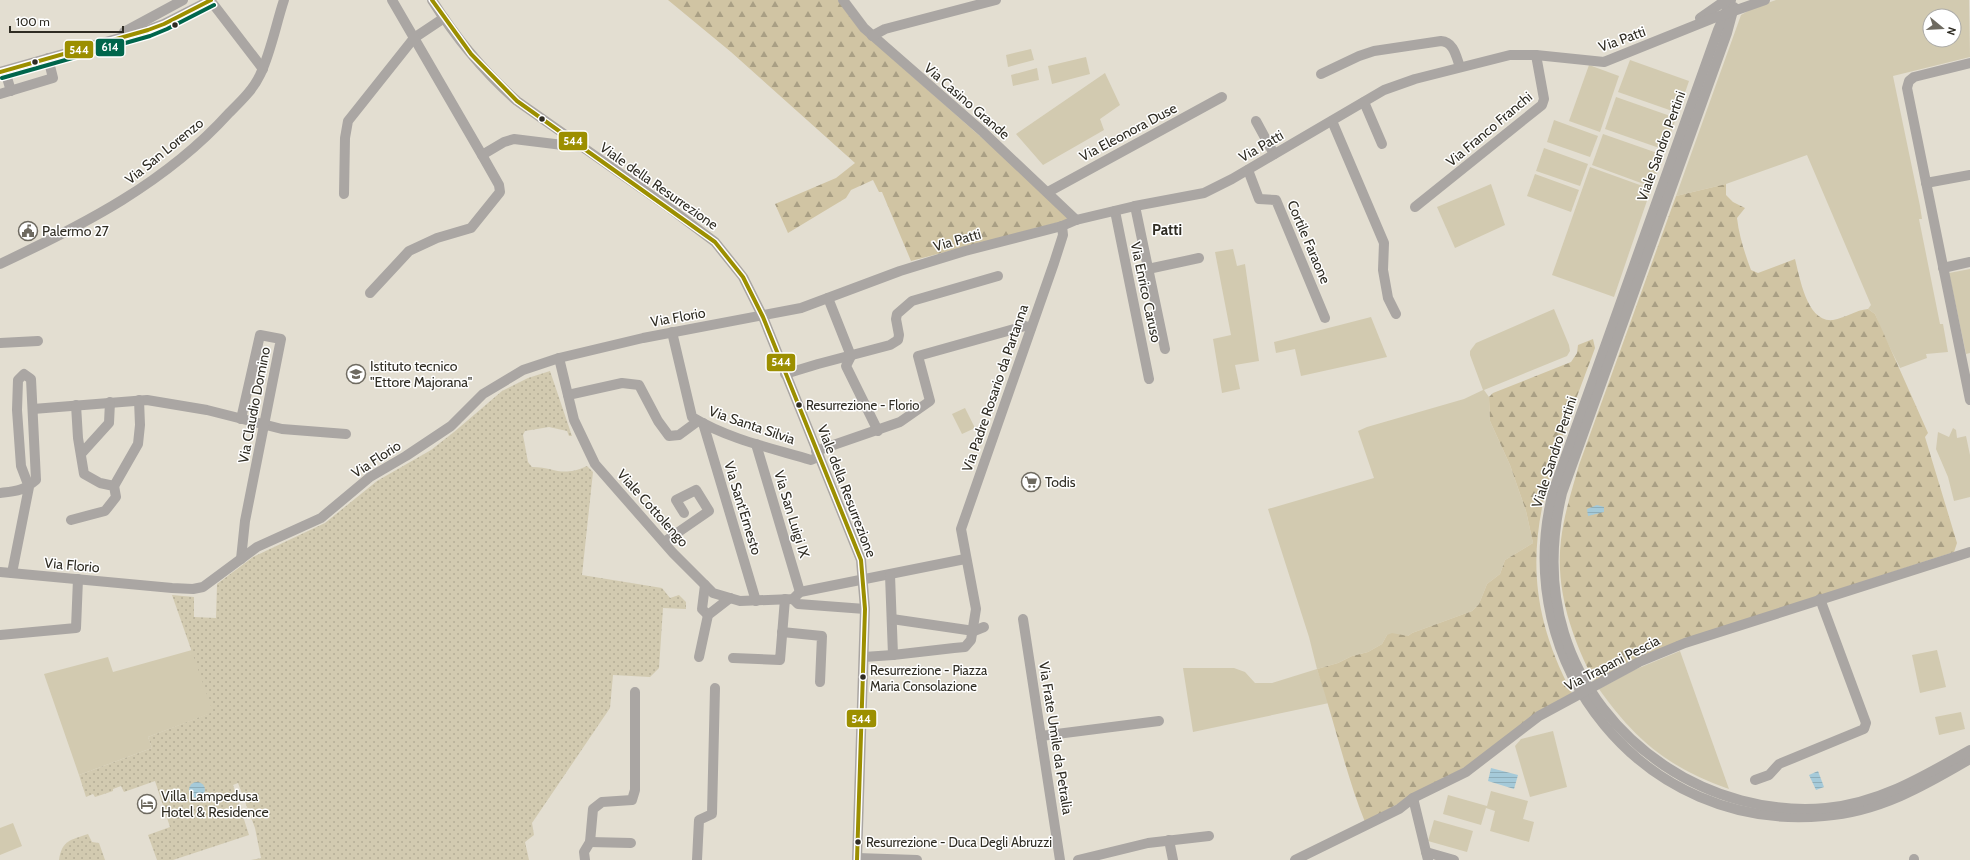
<svg xmlns="http://www.w3.org/2000/svg" width="1970" height="860" viewBox="0 0 1970 860" font-family="Cabin,sans-serif">
<defs>
<pattern id="forest-firs" width="22" height="20" patternUnits="userSpaceOnUse"><rect width="22" height="20" fill="#d0c4a3"/><path d="M5 1l3.5 6h-7zM16 11l3.5 6h-7z" fill="#a99f84"/></pattern>
<pattern id="garden-dots" width="8" height="8" patternUnits="userSpaceOnUse"><rect width="8" height="8" fill="#d2cab0"/><path d="M2 2h.1M6 6h.1" fill="none" stroke="#b5ae97" stroke-width="1.8" stroke-linecap="round"/></pattern>
<pattern id="water-rules" width="6" height="5" patternUnits="userSpaceOnUse"><rect width="6" height="5" fill="#a5cad9"/><path d="M0 2.5h6" fill="none" stroke="#8eaeba"/></pattern>
</defs>
<rect width="100%" height="100%" fill="#e3ded1"/>
<!-- grass -->
<g fill="#d2cab0" fill-rule="evenodd">
<path d="M 1776,0 L 1969,0 L 1970,57 L 1893,76 L 1920,206 L 1922,219 L 1919,219 L 1940,324 L 1943,324 L 1948,352 L 1926,354 L 1927,358 L 1900,368 L 1883,334 L 1875,314 L 1868,309 L 1871,305 L 1807,155 L 1726,184 L 1676,196 L 1741,15 L 1753,8 ZM 1930,16 L 1954,16 L 1954,40 L 1930,40 Z"/>
<polygon points="1031,49 1034,60 1008,67 1006,55"/>
<polygon points="1086,57 1090,74 1052,84 1048,66"/>
<polygon points="1630,60 1689,81 1678,113 1618,92"/>
<polygon points="1589,65 1619,76 1600,132 1569,121"/>
<polygon points="1037,68 1039,80 1013,86 1011,75"/>
<polygon points="1105,73 1120,105 1100,119 1104,130 1043,165 1016,134"/>
<polygon points="1616,97 1676,118 1665,150 1605,129"/>
<polygon points="1554,120 1598,136 1590,157 1547,142"/>
<polygon points="1603,134 1663,155 1652,187 1592,165"/>
<polygon points="1544,148 1588,164 1580,186 1536,171"/>
<polygon points="1590,167 1651,189 1614,297 1552,275"/>
<polygon points="1535,174 1579,190 1571,212 1527,196"/>
<polygon points="1491,184 1505,225 1455,248 1437,207"/>
<polygon points="1233,249 1237,266 1245,264 1259,361 1235,365 1240,389 1222,393 1213,339 1231,335 1215,252"/>
<polygon points="1970,269 1970,353 1966,354 1949,273"/>
<polygon points="1554,309 1569,345 1570,351 1567,356 1484,390 1489,397 1490,421 1510,465 1526,511 1533,543 1505,560 1500,574 1487,584 1479,604 1472,611 1412,633 1408,636 1387,635 1382,644 1368,652 1352,656 1338,663 1317,669 1329,703 1193,732 1183,668 1234,668 1245,672 1255,683 1272,683 1317,669 1309,637 1268,509 1374,478 1358,431 1367,427 1464,399 1483,390 1470,355 1470,351 1476,343"/>
<polygon points="1371,317 1387,357 1301,376 1295,349 1276,353 1274,342"/>
<polygon points="965,408 975,428 962,434 952,414"/>
<polygon points="1953,428 1956,430 1957,438 1966,436 1970,455 1970,497 1954,501 1948,477 1936,449 1938,432 1949,437"/>
<polygon points="192,650 214,712 148,737 152,748 79,775 44,674 108,657 113,672"/>
<polygon points="1937,650 1946,687 1920,693 1912,655"/>
<path d="M 1680,651 L 1729,789 C 1669,768 1636,741 1599,689 L 1634,670 Z"/>
<polygon points="1961,712 1965,729 1939,735 1935,717"/>
<polygon points="1553,731 1567,787 1530,797 1515,746 1521,739"/>
<polygon points="1491,791 1528,801 1523,819 1534,822 1529,842 1490,831 1495,811 1486,808 1481,825 1443,814 1448,795 1487,806"/>
<polygon points="1434,820 1473,831 1467,852 1428,841"/>
<polygon points="13,823 22,846 0,855 0,828"/>
</g>
<!-- forest -->
<g fill="url(#forest-firs)">
<polygon points="668,0 838,0 860,30 1043,192 1071,219 911,261 882,192 879,192 873,180 851,190 846,198 788,233 775,204 836,178 855,163 731,52"/>
<path d="M 1726,184 L 1726,195 L 1733,202 L 1745,208 L 1737,218 C 1739,236 1745,254 1751,270 L 1758,273 L 1795,259 C 1800,278 1807,323 1833,320 C 1845,318 1856,310 1868,309 L 1875,314 L 1928,433 L 1925,437 L 1957,543 L 1954,552 L 1806,600 L 1594,681 C 1572,638 1555,590 1561,540 C 1564,514 1572,490 1579,465 L 1676,196 Z"/>
<path d="M 1593,339 L 1595,348 C 1549,475 1502,562 1572,693 L 1476,761 L 1365,822 C 1345,772 1334,720 1317,669 L 1338,663 L 1352,656 L 1368,652 L 1382,644 L 1387,635 L 1392,633 L 1408,636 L 1412,633 L 1472,611 L 1479,604 L 1487,584 L 1500,574 L 1505,560 L 1533,543 L 1526,511 L 1510,465 L 1490,421 L 1489,397 L 1493,393 L 1571,362 L 1577,353 L 1578,345 Z"/>
</g>
<!-- garden -->
<g fill="url(#garden-dots)">
<path d="M 550,371 L 572,436 L 569,436 L 567,431 L 549,427 L 525,431 L 523,435 L 528,462 L 532,467 C 556,467 560,478 587,466 L 593,472 L 582,575 L 662,588 L 670,598 L 679,595 L 686,602 L 686,609 L 663,608 L 659,668 L 650,677 L 613,675 L 610,708 L 532,823 L 534,835 L 525,842 L 529,860 L 251,860 L 261,858 L 255,828 L 238,783 L 233,785 L 249,835 L 173,860 L 157,860 L 148,835 L 170,827 L 155,781 L 124,792 L 121,786 L 113,789 L 113,791 L 95,797 L 93,794 L 86,797 L 79,775 L 152,748 L 148,737 L 213,712 L 172,595 L 194,597 L 194,617 L 216,618 L 217,584 L 253,557 L 325,523 L 377,481 L 431,450 L 454,432 L 502,391 L 528,378 Z"/>
<path d="M 88,834 L 92,842 L 99,843 L 105,860 L 59,860 C 62,840 71,840 88,834 Z"/>
</g>
<!-- water -->
<g fill="url(#water-rules)">
<polygon points="1597,505 1604,507 1604,512 1588,516 1587,509"/>
<polygon points="1491,768 1518,775 1514,789 1488,781"/>
<polygon points="1818,771 1824,787 1816,790 1809,775"/>
<circle cx="197" cy="790" r="8"/>
</g>
<g fill="none" stroke-linecap="round" stroke-linejoin="round">
<!-- minor -->
<g stroke="#aaa6a3" stroke-width="10">
<polyline points="210,0 263,69"/>
<path d="M 432,0 C 456,38 484,72 517,101 L 671,209 L 715,242 L 743,277 L 763,317 L 861,560 L 865,609 L 857,860"/>
<polyline points="843,0 864,28 983,132 1076,220"/>
<path d="M 1731,0 L 1718,30 L 1553,492 C 1509,665 1644,833 1824,816 C 1879,812 1924,786 1970,759"/>
<path d="M 1734,7 L 1727,33 L 1562,493 C 1551,539 1550,587 1564,633 C 1598,743 1710,818 1826,808 C 1880,803 1924,776 1970,750"/>
<polyline points="1700,18 1726,0"/>
<polyline points="124,32 183,0"/>
<polyline points="872,36 885,29 996,0"/>
<polyline points="1970,63 1914,77 1909,81 1907,88 1970,400"/>
<polyline points="5,71 11,91"/>
<polyline points="0,72 148,30 164,24 211,0"/>
<path d="M 1321,74 L 1359,56 L 1374,51 L 1441,41 C 1454,42 1456,56 1460,67"/>
<polyline points="0,94 53,78 48,58"/>
<polyline points="1364,102 1382,144"/>
<polyline points="1256,121 1274,154"/>
<polyline points="1332,121 1384,243 1383,270 1388,298 1396,314"/>
<polyline points="482,155 504,142 514,139 579,147"/>
<polyline points="1248,170 1259,199 1276,200 1325,318"/>
<polyline points="1926,183 1970,175"/>
<polyline points="1048,192 1222,97"/>
<polyline points="344,194 345,138 348,121 414,38 444,18"/>
<polyline points="1135,206 1165,349"/>
<polyline points="1415,207 1542,105 1544,99 1536,55"/>
<polyline points="1115,211 1149,379"/>
<path d="M 0,264 C 83,225 166,183 229,113 C 240,102 253,90 260,75 C 271,52 276,24 284,0"/>
<polyline points="1943,268 1970,262"/>
<polyline points="1148,269 1199,258"/>
<polyline points="370,293 409,251 437,238 471,228 500,192 499,185 482,155 392,0"/>
<polyline points="828,298 851,356 846,366 878,431"/>
<path d="M 672,332 L 692,417 C 728,439 771,448 811,460 L 818,457"/>
<polyline points="0,343 38,341"/>
<polyline points="559,358 574,420 595,464 673,553 713,593 740,601 793,599 800,592 965,559"/>
<polyline points="785,374 818,364 890,345 898,340 899,335 896,319 897,314 912,301 998,276"/>
<polyline points="568,395 622,383 639,385 658,421 669,436 679,435 698,421"/>
<polyline points="33,409 147,400 207,410 282,429 346,434"/>
<polyline points="241,419 260,335 281,339 245,521 241,559"/>
<polyline points="703,423 756,601"/>
<polyline points="756,444 800,592"/>
<polyline points="816,451 900,422 930,401 918,356 1025,326 1031,328"/>
<polyline points="81,454 109,423 110,402"/>
<polyline points="114,486 138,444 140,425 139,400"/>
<path d="M 0,493 C 16,491 23,491 36,480 L 31,379 L 24,374 L 18,380 L 17,410 L 21,466 L 29,487 L 12,573"/>
<polyline points="71,520 105,511 116,497 114,486 100,483 84,474 78,438 76,405"/>
<polyline points="664,542 709,511 696,490 676,500 684,513"/>
<polyline points="0,572 172,588 193,589 203,587 257,547 321,518 370,477 406,456 451,426 483,394 523,370 559,358 643,338 801,308 900,271 965,251 1062,226 1076,220 1135,206 1204,193 1232,179 1384,90 1415,79 1510,55 1536,55 1604,62 1711,19 1765,0"/>
<polyline points="890,575 893,655"/>
<polyline points="705,585 702,609 708,615"/>
<polyline points="793,599 798,604 865,609"/>
<polyline points="892,619 974,631 984,627"/>
<polyline points="1023,619 1060,860"/>
<polyline points="782,632 822,636 820,682"/>
<polyline points="0,635 76,628 78,579"/>
<polyline points="699,657 708,615 730,598"/>
<polyline points="864,657 893,655 954,648 965,647 971,640 976,609 961,529 1054,263 1063,235 1062,226"/>
<polyline points="733,658 780,660 785,599"/>
<polyline points="1041,736 1159,721"/>
<polyline points="1755,780 1769,775 1779,764 1864,729 1866,723 1820,599"/>
<polyline points="1413,798 1428,860"/>
<polyline points="1169,840 1173,860"/>
<polyline points="590,842 631,843"/>
<polyline points="1426,852 1454,860"/>
<polyline points="857,858 917,860"/>
<polyline points="1914,859 1914,860"/>
<polyline points="585,860 584,852 590,842 593,809 602,802 632,800 635,790 635,692"/>
<polyline points="697,860 699,820 712,814 715,688"/>
<polyline points="1078,860 1148,843 1209,836"/>
<polyline points="1295,860 1399,809 1413,798 1466,772 1539,716 1639,662 1685,643 1970,552"/>
</g>
<defs>
<g id="bus-1">
<polyline points="432,0 471,54 517,101 715,242 743,277 763,317 861,560 865,609 857,860"/>
<polyline points="0,72 148,30 164,24 211,0"/>
</g>
<polyline id="bus-2" points="2,78 150,36 167,29 214,5"/>
</defs>
<!-- bus-1 casing -->
<use href="#bus-1" stroke="#fff" stroke-width="7"/>
<!-- bus-2 casing -->
<use href="#bus-2" stroke="#fff" stroke-width="7"/>
<!-- bus-1 -->
<use href="#bus-1" stroke="#9c8f00" stroke-width="4"/>
<!-- bus-2 -->
<use href="#bus-2" stroke="#00664c" stroke-width="4"/>
</g>
<!-- icons -->
<defs>
<symbol id="civic-ring" viewBox="-11 -11 22 22"><circle r="9.5" fill="#fff" stroke="#6e6a60" stroke-width="1.5"/><path d="M-.6-6.5H3V-4.5H.6V-3L4-1V1h2V6H-6V1h2V-1L-.6-3ZM-1.2 2.5V6h2.4V2.5Z" fill="#6e6a60"/></symbol>
<symbol id="school-ring" viewBox="-11 -11 22 22"><circle r="9.5" fill="#fff" stroke="#6e6a60" stroke-width="1.5"/><path d="M0-5L7-2L0 1L-7-2ZM-4 1L0 2.5L4 1V4Q0 6-4 4Z" fill="#6e6a60"/></symbol>
<symbol id="supermarket-ring" viewBox="-11 -11 22 22"><circle r="9.5" fill="#fff" stroke="#6e6a60" stroke-width="1.5"/><path d="M-6-5.5h2.5l.6 2H6L4.5 2H-2.5L-4.4-4H-6ZM-1.5 3.2a1.3 1.3 0 1 0 .1 0ZM3 3.2a1.3 1.3 0 1 0 .1 0Z" fill="#6e6a60"/></symbol>
<symbol id="hotel-ring" viewBox="-11 -11 22 22"><circle r="9.5" fill="#fff" stroke="#6e6a60" stroke-width="1.5"/><path d="M-6-4.5h1.5V1H6V5H4.5V3h-9V5H-6ZM-4 0a1.8 1.8 0 1 1 3.6 0ZM.5 0V-2.5h3Q6-2.5 6 0Z" fill="#6e6a60"/></symbol>
</defs>
<g fill-rule="evenodd">
<use href="#civic-ring" x="17" y="220" width="22" height="22"/>
<use href="#school-ring" x="345" y="363" width="22" height="22"/>
<use href="#supermarket-ring" x="1020" y="471" width="22" height="22"/>
<use href="#hotel-ring" x="136" y="793" width="22" height="22"/>
</g>
<!-- markers -->
<g fill="#2f2c23" stroke="#fff" stroke-width="1.5">
<circle cx="175" cy="25" r="3.5"/>
<circle cx="35" cy="62" r="3.5"/>
<circle cx="542" cy="119" r="3.5"/>
<circle cx="799" cy="405" r="3.5"/>
<circle cx="863" cy="677" r="3.5"/>
<circle cx="858" cy="842" r="3.5"/>
</g>
<g text-anchor="middle" dominant-baseline="central" stroke-width="3" stroke-linejoin="round" paint-order="stroke">
<!-- bus labels -->
<g font-size="13" fill="#2f2c23" stroke="#fff" text-anchor="start">
<text x="806" y="405">Resurrezione - Florio</text>
<text x="870" y="670">Resurrezione - Piazza<tspan x="870" dy="16">Maria Consolazione</tspan></text>
<text x="866" y="842">Resurrezione - Duca Degli Abruzzi</text>
</g>
<!-- street labels -->
<g font-size="14" fill="#2f2c23" stroke="#fff">
<text transform="translate(1622 39) rotate(-20)">Via Patti</text>
<text transform="translate(967 101) rotate(41)">Via Casino Grande</text>
<text transform="translate(1489 129) rotate(-40)">Via Franco Franchi</text>
<text transform="translate(1128 132) rotate(-28)">Via Eleonora Duse</text>
<text transform="translate(1261 146) rotate(-30)">Via Patti</text>
<text transform="translate(1661 146) rotate(-70)">Viale Sandro Pertini</text>
<text transform="translate(164 151) rotate(-39)">Via San Lorenzo</text>
<text transform="translate(659 186) rotate(35)">Viale della Resurrezione</text>
<text transform="translate(957 240) rotate(-16)">Via Patti</text>
<text transform="translate(1309 242) rotate(67)">Cortile Faraone</text>
<text transform="translate(1146 292) rotate(78)">Via Enrico Caruso</text>
<text transform="translate(678 317) rotate(-10)">Via Florio</text>
<text transform="translate(995 388) rotate(-71)">Via Padre Rosario da Partanna</text>
<text transform="translate(254 405) rotate(-79)">Via Claudio Domino</text>
<text transform="translate(752 425) rotate(19)">Via Santa Silvia</text>
<text transform="translate(1554 452) rotate(-72)">Viale Sandro Pertini</text>
<text transform="translate(376 459) rotate(-33)">Via Florio</text>
<text transform="translate(847 491) rotate(69)">Viale della Resurrezione</text>
<text transform="translate(653 508) rotate(48)">Viale Cottolengo</text>
<text transform="translate(743 508) rotate(73)">Via Sant'Ernesto</text>
<text transform="translate(792 514) rotate(73)">Via San Luigi IX</text>
<text transform="translate(72 565) rotate(5)">Via Florio</text>
<text transform="translate(1612 663) rotate(-27)">Via Trapani Pescia</text>
<text transform="translate(1056 738) rotate(81)">Via Frate Umile da Petralia</text>
</g>
<!-- poi labels -->
<g font-size="14" fill="#2f2c23" stroke="#fff" text-anchor="start">
<text x="42" y="231">Palermo 27</text>
<text x="370" y="366">Istituto tecnico<tspan x="370" dy="16">"Ettore Majorana"</tspan></text>
<text x="1045" y="482">Todis</text>
<text x="161" y="796">Villa Lampedusa<tspan x="161" dy="16">Hotel &amp; Residence</tspan></text>
</g>
<!-- neighbourhood labels -->
<g font-size="15" font-weight="bold" fill="#2f2c23" stroke="#fff">
<text x="1167" y="230">Patti</text>
</g>
</g>
<g stroke="#fff" stroke-width="1.5">
<rect x="95" y="38" width="30" height="19" rx="4" fill="#00664c"/>
<rect x="64" y="40" width="30" height="19" rx="4" fill="#9c8f00"/>
<rect x="558" y="131" width="30" height="20" rx="4" fill="#9c8f00"/>
<rect x="766" y="353" width="30" height="19" rx="4" fill="#9c8f00"/>
<rect x="846" y="709" width="31" height="19" rx="4" fill="#9c8f00"/>
</g>
<g font-size="11" text-anchor="middle" font-weight="bold" fill="#fff">
<text x="110" y="51">614</text>
<text x="79" y="54">544</text>
<text x="573" y="145">544</text>
<text x="781" y="366">544</text>
<text x="861" y="723">544</text>
</g>
<!-- north arrow -->
<g transform="translate(1942 28) rotate(108)"><circle r="19" fill="#ffffff" stroke="#acaba7"/>
<path d="M0-3L7 15L0 10L-7 15Z" fill="#6e6a60"/>
<text y="-6" font-size="11" font-weight="bold" text-anchor="middle" fill="#2f2c23">N</text>
</g>
<!-- scale -->
<path d="M10 26v6h113v-6" fill="none" stroke="#2f2c23" stroke-width="2"/>
<text x="16" y="26" font-size="12" fill="#2f2c23" stroke="#ffffff" stroke-width="3" paint-order="stroke">100 m</text>
</svg>
